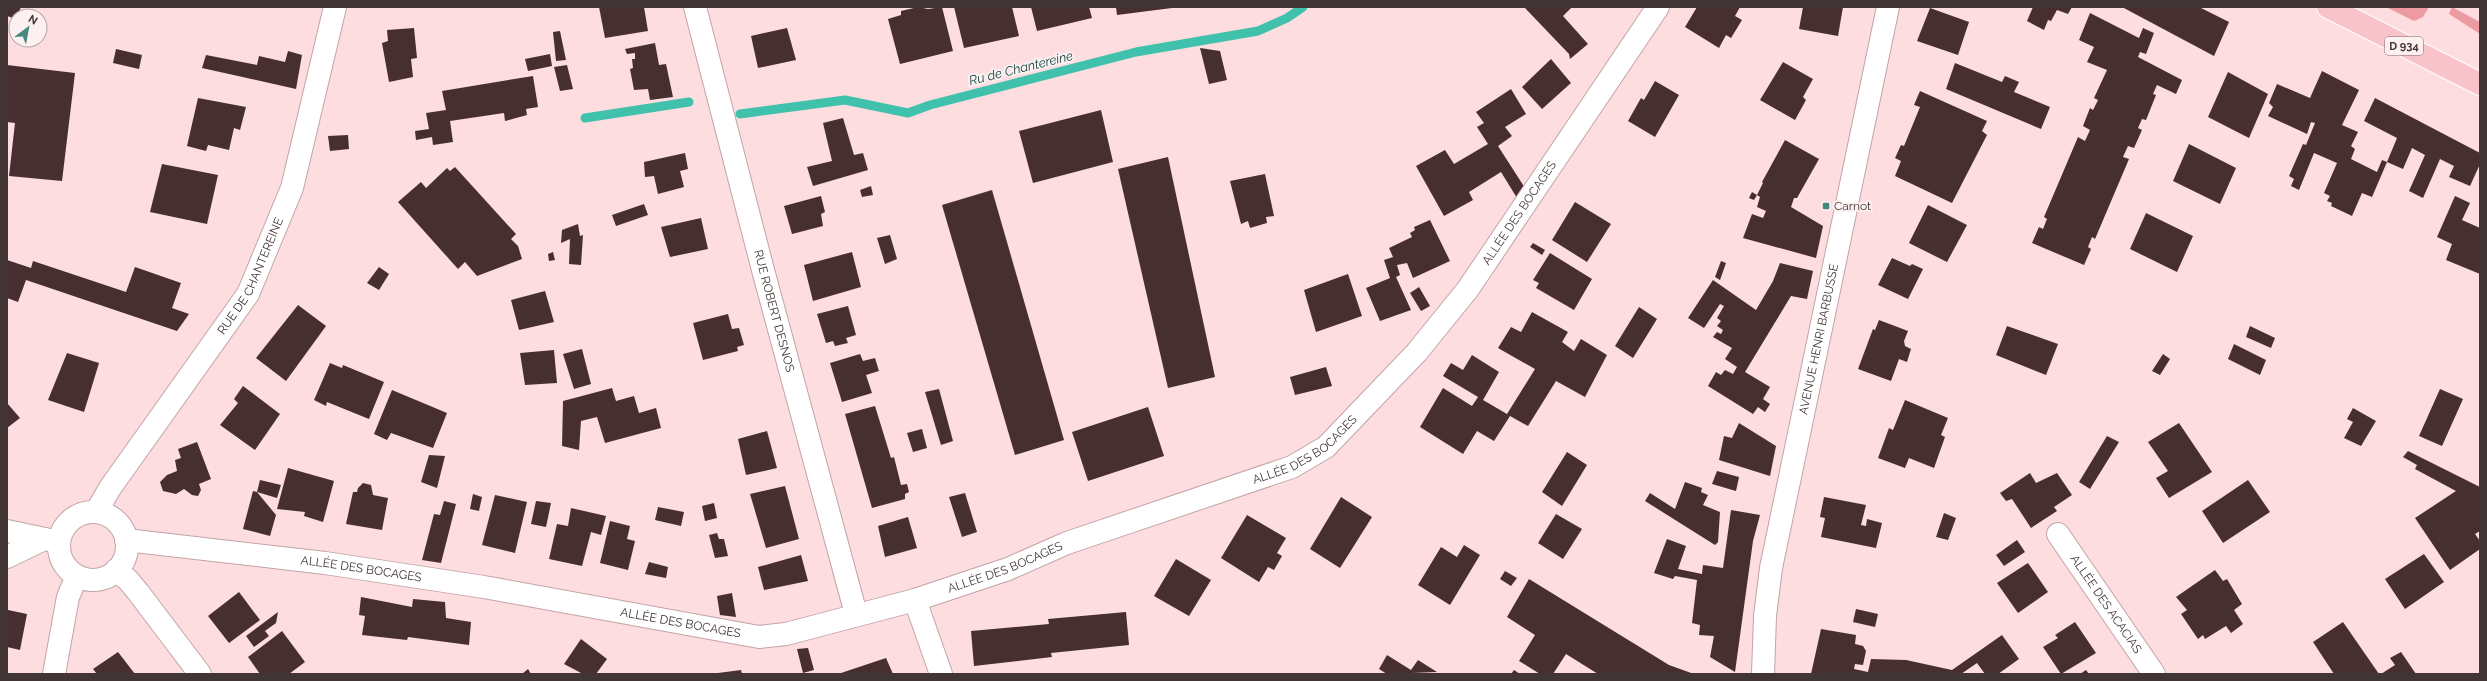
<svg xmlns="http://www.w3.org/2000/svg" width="2487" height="681" viewBox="0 0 2487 681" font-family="Raleway,sans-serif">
<rect width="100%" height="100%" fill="#fddddf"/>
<!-- green -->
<g fill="#ed9ba2">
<polygon points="2386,7 2429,7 2423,17 2414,21"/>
<polygon points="2452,7 2480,22 2480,34 2449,14"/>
</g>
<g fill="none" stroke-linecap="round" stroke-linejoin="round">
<!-- stream -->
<g stroke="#3fc1ac" stroke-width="9">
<polyline points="740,114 845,100 908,113 930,105 1136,52 1258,31 1287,18 1303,7"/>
<polyline points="585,118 689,102"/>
</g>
</g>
<!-- building -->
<g fill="#472f31">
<polygon points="7,7 21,7 16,19 7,16"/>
<polygon points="599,7 644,7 648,31 605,38"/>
<polygon points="918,7 928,9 942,7 953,51 900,64 888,19 901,15 901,11"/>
<polygon points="954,7 1012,7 1019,36 964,48"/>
<polygon points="1031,7 1089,7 1092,18 1037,31"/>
<polygon points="1116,7 1172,7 1172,8 1117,15"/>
<polygon points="1526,7 1572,7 1563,16 1588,44 1570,59 1569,54 1525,8"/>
<polygon points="1697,7 1740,7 1735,16 1742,20 1731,38 1726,35 1719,48 1685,27"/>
<polygon points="1803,7 1843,7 1838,36 1799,29"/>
<polygon points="2033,7 2072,7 2068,14 2057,10 2051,21 2048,20 2044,30 2027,21"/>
<polygon points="2122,7 2199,7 2229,22 2214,56"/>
<polygon points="1930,8 1969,22 1958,55 1917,41"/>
<polygon points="2090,13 2139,38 2143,28 2154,33 2146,54 2140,52 2138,57 2182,80 2176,94 2157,85 2153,94 2156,95 2146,120 2142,119 2138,128 2142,130 2134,148 2128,146 2123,157 2129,159 2095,239 2092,237 2088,247 2091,249 2084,265 2032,243 2039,227 2043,229 2047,219 2044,217 2078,137 2085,141 2090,130 2083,126 2090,108 2093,110 2098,100 2094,98 2107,70 2087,62 2094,47 2079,40"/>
<polygon points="414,28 417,58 411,59 413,77 389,82 382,43 388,41 387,30"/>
<polygon points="787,28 796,60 758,68 751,36"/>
<polygon points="560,31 566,60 556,61 553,32"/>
<polygon points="655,43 659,65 666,64 673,97 650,100 648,89 634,90 630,69 633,68 632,59 635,59 635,53 627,54 625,49"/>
<polygon points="1200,48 1220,51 1227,80 1209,84"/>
<polygon points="116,49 142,55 139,69 113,63"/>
<polygon points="288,51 302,55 296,89 202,68 206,55 257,65 259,56 285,62"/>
<polygon points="550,54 552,66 528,71 525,59"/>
<polygon points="1551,59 1571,83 1542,109 1522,87"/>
<polygon points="1783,62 1813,79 1803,97 1806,100 1795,120 1760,100"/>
<polygon points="1955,63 2002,82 2005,76 2019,82 2014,92 2050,107 2041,129 1946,89"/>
<polygon points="7,65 75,73 62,181 9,176 15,123 7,122"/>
<polygon points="567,65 573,89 560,91 554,67"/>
<polygon points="2322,71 2359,90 2342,125 2358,132 2351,146 2355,149 2351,159 2377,172 2382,160 2387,162 2372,197 2362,193 2352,216 2331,206 2332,203 2327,201 2330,196 2324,193 2337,163 2314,153 2299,190 2291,186 2294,179 2289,176 2303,144 2306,145 2315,123 2311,122 2307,134 2268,116 2273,107 2269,103 2277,84 2310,98"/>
<polygon points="2228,72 2268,94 2249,138 2208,117"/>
<polygon points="533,76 538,107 526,109 527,115 505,121 504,113 450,121 453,142 433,145 432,137 416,140 415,131 429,129 426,113 446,110 442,91"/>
<polygon points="1655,81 1679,95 1655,137 1628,121 1641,98 1644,100"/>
<polygon points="1511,89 1526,114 1505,127 1512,136 1498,146 1525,188 1517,198 1501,172 1469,192 1473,200 1444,216 1416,166 1445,150 1454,164 1488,144 1477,127 1484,123 1476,112"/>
<polygon points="1920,91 1987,121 1982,131 1987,135 1952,203 1895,176 1901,161 1895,158 1901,145 1904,146 1920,107 1914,105"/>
<polygon points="198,98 246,107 240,130 234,128 229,150 208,145 206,151 187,146"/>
<polygon points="2375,98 2480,153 2480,164 2470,186 2449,177 2454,166 2440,159 2423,198 2409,191 2425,155 2412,148 2403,169 2387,162 2397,138 2364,121"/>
<polygon points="1101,110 1113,162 1033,183 1019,131"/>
<polygon points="843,118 854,155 863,153 868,170 813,186 807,167 832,161 823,123"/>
<polygon points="348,135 349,149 330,151 328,136"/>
<polygon points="1785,140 1819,159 1797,198 1794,198 1791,207 1823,226 1816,258 1743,238 1752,214 1763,218 1766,211 1757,207 1760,197 1757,195 1763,183 1762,182"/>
<polygon points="2189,144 2236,168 2220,204 2173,181"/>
<polygon points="685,153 688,169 680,171 684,187 658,194 654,176 645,177 644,162"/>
<polygon points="1168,157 1215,377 1168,388 1118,169"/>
<polygon points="162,164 218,175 207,224 150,212"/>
<polygon points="455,167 516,234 511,239 518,246 522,259 477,276 465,262 458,269 398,202 421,182 426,188 447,168 450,171"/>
<polygon points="1265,174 1274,216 1266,217 1267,223 1250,228 1248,221 1241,224 1230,181"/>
<polygon points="871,186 873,195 862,197 860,190"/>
<polygon points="992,190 1064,440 1015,455 942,205"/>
<polygon points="1752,192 1757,195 1754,200 1749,198"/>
<polygon points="821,196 825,212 821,214 823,226 792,234 784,206"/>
<polygon points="2455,196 2470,203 2462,220 2480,228 2480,274 2446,260 2452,244 2437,237"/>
<polygon points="1575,202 1611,224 1587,262 1552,240"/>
<polygon points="644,204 648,215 616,226 612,215"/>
<polygon points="1928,205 1967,225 1947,262 1909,243"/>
<polygon points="2146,213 2193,236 2177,272 2130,249"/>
<polygon points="701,218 708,249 670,257 661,227"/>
<polygon points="1430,220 1450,261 1413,278 1407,263 1397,265 1400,275 1396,277 1411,310 1380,321 1366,288 1390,278 1384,260 1393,257 1389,248 1412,237 1410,233 1415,230 1414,227"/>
<polygon points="578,224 580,236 583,235 581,265 569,264 570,239 561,243 562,230"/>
<polygon points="890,235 897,259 885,264 877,238"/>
<polygon points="1533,243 1545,250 1542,255 1530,247"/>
<polygon points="553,252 555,260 549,261 548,254"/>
<polygon points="852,252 861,287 813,301 804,265"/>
<polygon points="1550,253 1592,279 1574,310 1536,288 1539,283 1533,280"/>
<polygon points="1892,258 1910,266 1912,264 1923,269 1908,299 1878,285"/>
<polygon points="7,260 31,268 33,261 126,292 135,267 181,283 172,308 189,314 177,331 26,280 18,302 7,298"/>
<polygon points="1721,261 1726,263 1720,280 1715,277"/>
<polygon points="1780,263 1813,271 1807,299 1791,296 1745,372 1770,387 1763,399 1770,404 1765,412 1758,407 1753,414 1708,386 1716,372 1721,375 1725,370 1733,374 1737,367 1725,359 1732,348 1713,337 1717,332 1721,334 1723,330 1717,326 1721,321 1717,318 1724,306 1720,304 1704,328 1688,318 1713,280 1756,310 1773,281"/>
<polygon points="379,267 389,274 379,290 367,283"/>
<polygon points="1348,274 1362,316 1316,332 1304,290"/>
<polygon points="1419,287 1430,306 1421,311 1410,293"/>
<polygon points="545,291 554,322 519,330 511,300"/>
<polygon points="298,305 326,326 286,381 256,358"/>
<polygon points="848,306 856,335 846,338 848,343 835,346 833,341 826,343 817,314"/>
<polygon points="1639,307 1657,319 1633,358 1615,346"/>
<polygon points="1532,312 1568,332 1562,342 1574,351 1581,339 1607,355 1585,397 1556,381 1528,426 1510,416 1494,441 1477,431 1463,454 1420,427 1443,388 1472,406 1478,397 1443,376 1451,363 1463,370 1472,355 1499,372 1483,400 1507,414 1535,369 1498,348 1511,327 1521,332"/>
<polygon points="728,314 732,329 739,328 744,345 737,347 738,351 703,360 693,323"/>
<polygon points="1879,320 1908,331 1904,341 1905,346 1911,349 1907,362 1899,359 1891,381 1858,369 1873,329 1875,330"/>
<polygon points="2007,326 2058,344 2046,375 1996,355"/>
<polygon points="2250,326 2275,338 2271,348 2246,337"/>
<polygon points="2234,344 2266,360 2260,375 2228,359"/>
<polygon points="582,349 591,384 574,389 563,354"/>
<polygon points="554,350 557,383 525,385 520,353"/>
<polygon points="67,353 99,363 84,412 48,400"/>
<polygon points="860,354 863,361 875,358 879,371 866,375 872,393 842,402 830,363"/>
<polygon points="2163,354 2170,359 2160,375 2152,371"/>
<polygon points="330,363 342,368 343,365 384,382 369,419 327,402 326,406 314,400"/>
<polygon points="1326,367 1332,386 1295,395 1290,377"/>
<polygon points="243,386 280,414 255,450 220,425 238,403 234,399"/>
<polygon points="612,388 616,401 634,396 639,413 656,408 661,428 605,443 597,417 581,421 579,450 562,446 563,401"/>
<polygon points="939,389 953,441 941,445 925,392"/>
<polygon points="2440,389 2463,399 2442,446 2419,436"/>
<polygon points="392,390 447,413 433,448 391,433 387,440 374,434"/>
<polygon points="1905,400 1948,418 1941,435 1945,437 1934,468 1909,458 1905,468 1878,458 1889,428 1893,430"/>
<polygon points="7,403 20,418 7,428"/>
<polygon points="875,406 891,458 894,457 901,485 907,484 909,492 905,494 905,499 872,508 845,414"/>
<polygon points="1148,407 1164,456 1088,481 1072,432"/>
<polygon points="2353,408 2376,421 2361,446 2344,438 2353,422 2347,419"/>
<polygon points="1739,423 1776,446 1770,476 1719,460 1724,436 1732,438"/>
<polygon points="2179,423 2212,472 2169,498 2156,478 2168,471 2148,442"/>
<polygon points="922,429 927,448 913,452 907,433"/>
<polygon points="767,431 777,468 746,475 738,439"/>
<polygon points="2107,436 2119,442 2090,489 2079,482"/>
<polygon points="197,442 211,479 199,484 201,490 198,496 192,495 184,489 176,494 163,491 160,482 167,475 177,471 175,460 181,458 178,449"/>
<polygon points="2408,451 2480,487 2480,531 2475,534 2480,541 2480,549 2450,570 2415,518 2456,491 2415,469 2417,465 2403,457"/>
<polygon points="1567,452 1587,465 1562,506 1542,492"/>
<polygon points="429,455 445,456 437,488 421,482"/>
<polygon points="288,468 334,481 323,522 304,516 305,512 277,509"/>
<polygon points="1717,471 1739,477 1736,491 1712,484"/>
<polygon points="2030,473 2036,483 2057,473 2072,495 2054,507 2057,511 2031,528 2012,499 2006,501 2000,493"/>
<polygon points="260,480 281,485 277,498 257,492"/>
<polygon points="2248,480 2270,512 2223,543 2202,511"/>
<polygon points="1685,482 1702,488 1701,492 1708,495 1703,505 1720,512 1718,542 1715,545 1645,501 1650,493 1675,509"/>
<polygon points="363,483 371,485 373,495 388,498 382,530 346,524 353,492 357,492 358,488"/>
<polygon points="785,486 799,539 766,548 750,494"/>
<polygon points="253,491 257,492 276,515 270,536 243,529"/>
<polygon points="965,493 977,532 962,537 949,497"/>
<polygon points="473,494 482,497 479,511 470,509"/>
<polygon points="495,495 527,502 515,553 482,545"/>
<polygon points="1341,497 1372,517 1340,568 1310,549"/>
<polygon points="1824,497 1866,505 1861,525 1866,526 1867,519 1882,523 1876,548 1821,537 1825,518 1820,517"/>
<polygon points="444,501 456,504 441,563 422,560 434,514 440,515"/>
<polygon points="536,501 551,503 546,527 531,524"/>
<polygon points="714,503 717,518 705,521 702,506"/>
<polygon points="658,507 684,512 681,526 655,520"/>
<polygon points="571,508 606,516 601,535 591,532 582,566 549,559 557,524 568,526"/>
<polygon points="1731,510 1760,515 1753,541 1735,672 1710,657 1714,636 1699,635 1700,625 1692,623 1697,580 1675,576 1673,579 1654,573 1667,539 1686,546 1678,569 1702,574 1703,565 1723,568"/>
<polygon points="1944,513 1956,518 1948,540 1936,537"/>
<polygon points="1556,514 1582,529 1563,559 1538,543"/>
<polygon points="1247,515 1286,538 1277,553 1282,556 1274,570 1268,567 1259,582 1221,558"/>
<polygon points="908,517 917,548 885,557 878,526"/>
<polygon points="610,521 630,526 627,539 635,541 628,570 600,563"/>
<polygon points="717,533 719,539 724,539 728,556 715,558 709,535"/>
<polygon points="2017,540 2025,552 2004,566 1996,555"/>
<polygon points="1464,545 1480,555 1450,605 1418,585 1441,547 1457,557"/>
<polygon points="2424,554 2444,582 2405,609 2385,579"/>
<polygon points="801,555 808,581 764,590 758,567"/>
<polygon points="1176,559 1211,580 1189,616 1154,596"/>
<polygon points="649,562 668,567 666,578 645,574"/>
<polygon points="2028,563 2048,592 2018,613 1997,583"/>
<polygon points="2215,570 2223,581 2227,579 2242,604 2234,610 2243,624 2231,633 2226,626 2205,639 2203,635 2198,639 2181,614 2187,610 2176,597"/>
<polygon points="1505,571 1517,578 1511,586 1500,579"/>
<polygon points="1529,579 1669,665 1694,674 1598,674 1566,654 1553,674 1540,674 1519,661 1535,635 1507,617"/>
<polygon points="239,592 260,620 229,643 208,616"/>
<polygon points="732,593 736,617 720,615 717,596"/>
<polygon points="361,597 412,607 413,599 445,602 446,618 471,622 469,645 408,637 407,640 362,635 365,616 359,615"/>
<polygon points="1856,609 1878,614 1875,627 1853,622"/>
<polygon points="8,610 27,614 20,650 7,647"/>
<polygon points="278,612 276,623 265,631 269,636 254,647 246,636"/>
<polygon points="1126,612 1129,645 1051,653 1052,657 974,666 971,631 1049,624 1048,619"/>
<polygon points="2075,622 2096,653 2061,674 2043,647 2058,638 2055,635"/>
<polygon points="2343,622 2379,674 2334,674 2313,642"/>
<polygon points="1821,629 1856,635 1855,644 1863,646 1866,651 1863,665 1855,664 1854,669 1868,672 1871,659 1906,660 1952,670 2002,635 2019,659 1998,674 1985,674 1977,663 1961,674 1811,674"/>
<polygon points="282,631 305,662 289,674 260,674 248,657"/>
<polygon points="581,639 607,659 596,674 583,674 564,664"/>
<polygon points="808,648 814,670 803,673 797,649"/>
<polygon points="118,652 135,674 97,674 93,669"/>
<polygon points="2401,652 2416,674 2381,674 2395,665 2390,658"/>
<polygon points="1387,655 1411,670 1418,660 1437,672 1387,674 1379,669"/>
<polygon points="886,658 893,674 838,674"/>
<polygon points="528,669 531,674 522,674"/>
<polygon points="741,670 742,674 718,674 718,673"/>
<polygon points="1514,670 1520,674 1511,674"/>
<polygon points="2086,670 2089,674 2080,674"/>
</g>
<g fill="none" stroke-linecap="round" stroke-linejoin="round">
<defs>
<g id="street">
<path id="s1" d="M 695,7 L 763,270 L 856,614"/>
<path id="s2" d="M 96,512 L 110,488 L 248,294 L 292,188 L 335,7"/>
<circle cx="93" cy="546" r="34"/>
<polyline points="7,531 59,542"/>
<path id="s3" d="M 2058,534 L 2154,674"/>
<path id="s4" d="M 126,540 L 325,563 L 484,587 L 759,637 L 786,634 L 915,600 L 1008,569 L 1067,543 L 1292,467 L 1326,447 L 1417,352 L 1468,289 L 1658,7"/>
<polyline points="7,557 44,539"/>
<polyline points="116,570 128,580 138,592 200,674"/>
<polyline points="915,600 941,674"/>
<polyline points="54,674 68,597 77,576"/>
</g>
<g id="secondary">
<path id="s5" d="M 1763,674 L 1765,616 L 1771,568 L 1888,7"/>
</g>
<polyline id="primary" points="2328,7 2480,84"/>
</defs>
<!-- street casing -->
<use href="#street" stroke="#c3a4a6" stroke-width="24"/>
<!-- secondary casing -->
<use href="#secondary" stroke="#c3a4a6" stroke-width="24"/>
<!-- primary casing -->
<use href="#primary" stroke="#fff" stroke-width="24"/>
<!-- street -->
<use href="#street" stroke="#fff" stroke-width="22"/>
<!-- secondary -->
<use href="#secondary" stroke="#fff" stroke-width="22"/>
<!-- primary -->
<use href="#primary" stroke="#f9c4c9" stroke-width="22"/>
</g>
<!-- markers -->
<rect fill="#45897c" stroke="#fdf0f1" stroke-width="1.5" x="1822" y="202" width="8" height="8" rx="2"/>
<g text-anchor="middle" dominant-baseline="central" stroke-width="4" stroke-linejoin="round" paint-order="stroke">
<!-- shield labels -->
<rect fill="#fdf0f1" stroke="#7a6d6e" stroke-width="1" x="2385" y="37" width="38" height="18" rx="3"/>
<g font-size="11" font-weight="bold" fill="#423536">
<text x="2404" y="46">D 934</text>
</g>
<!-- poi labels -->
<g font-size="12" fill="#423536" stroke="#fdf0f1" text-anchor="start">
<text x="1834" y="206">Carnot</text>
</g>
<!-- street labels -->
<g font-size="12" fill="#423536" stroke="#fdf0f1">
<text stroke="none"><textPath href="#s4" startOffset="1545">ALLÉE DES BOCAGES</textPath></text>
<text stroke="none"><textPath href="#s2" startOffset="283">RUE DE CHANTEREINE</textPath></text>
<text stroke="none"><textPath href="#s1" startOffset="314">RUE ROBERT DESNOS</textPath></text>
<text stroke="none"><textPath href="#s5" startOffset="340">AVENUE HENRI BARBUSSE</textPath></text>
<text stroke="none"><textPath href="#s4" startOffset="1221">ALLÉE DES BOCAGES</textPath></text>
<text stroke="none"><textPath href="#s4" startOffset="897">ALLÉE DES BOCAGES</textPath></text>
<text stroke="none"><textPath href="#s4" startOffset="237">ALLÉE DES BOCAGES</textPath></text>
<text stroke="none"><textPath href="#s3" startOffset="85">ALLÉE DES ACACIAS</textPath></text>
<text stroke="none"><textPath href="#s4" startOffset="561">ALLÉE DES BOCAGES</textPath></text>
</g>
<!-- water labels -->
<g font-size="13" font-style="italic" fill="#134a41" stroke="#fdf0f1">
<text transform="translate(1021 68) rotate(-14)">Ru de Chantereine</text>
</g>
</g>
<!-- border -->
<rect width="2487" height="681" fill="none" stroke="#423536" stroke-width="16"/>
<!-- north arrow -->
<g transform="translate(28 28) rotate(32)"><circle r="19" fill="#fdf0f1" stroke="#b2a5a6"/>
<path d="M0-3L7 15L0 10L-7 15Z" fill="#45897c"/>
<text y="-6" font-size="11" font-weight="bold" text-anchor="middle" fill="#423536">N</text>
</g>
</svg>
